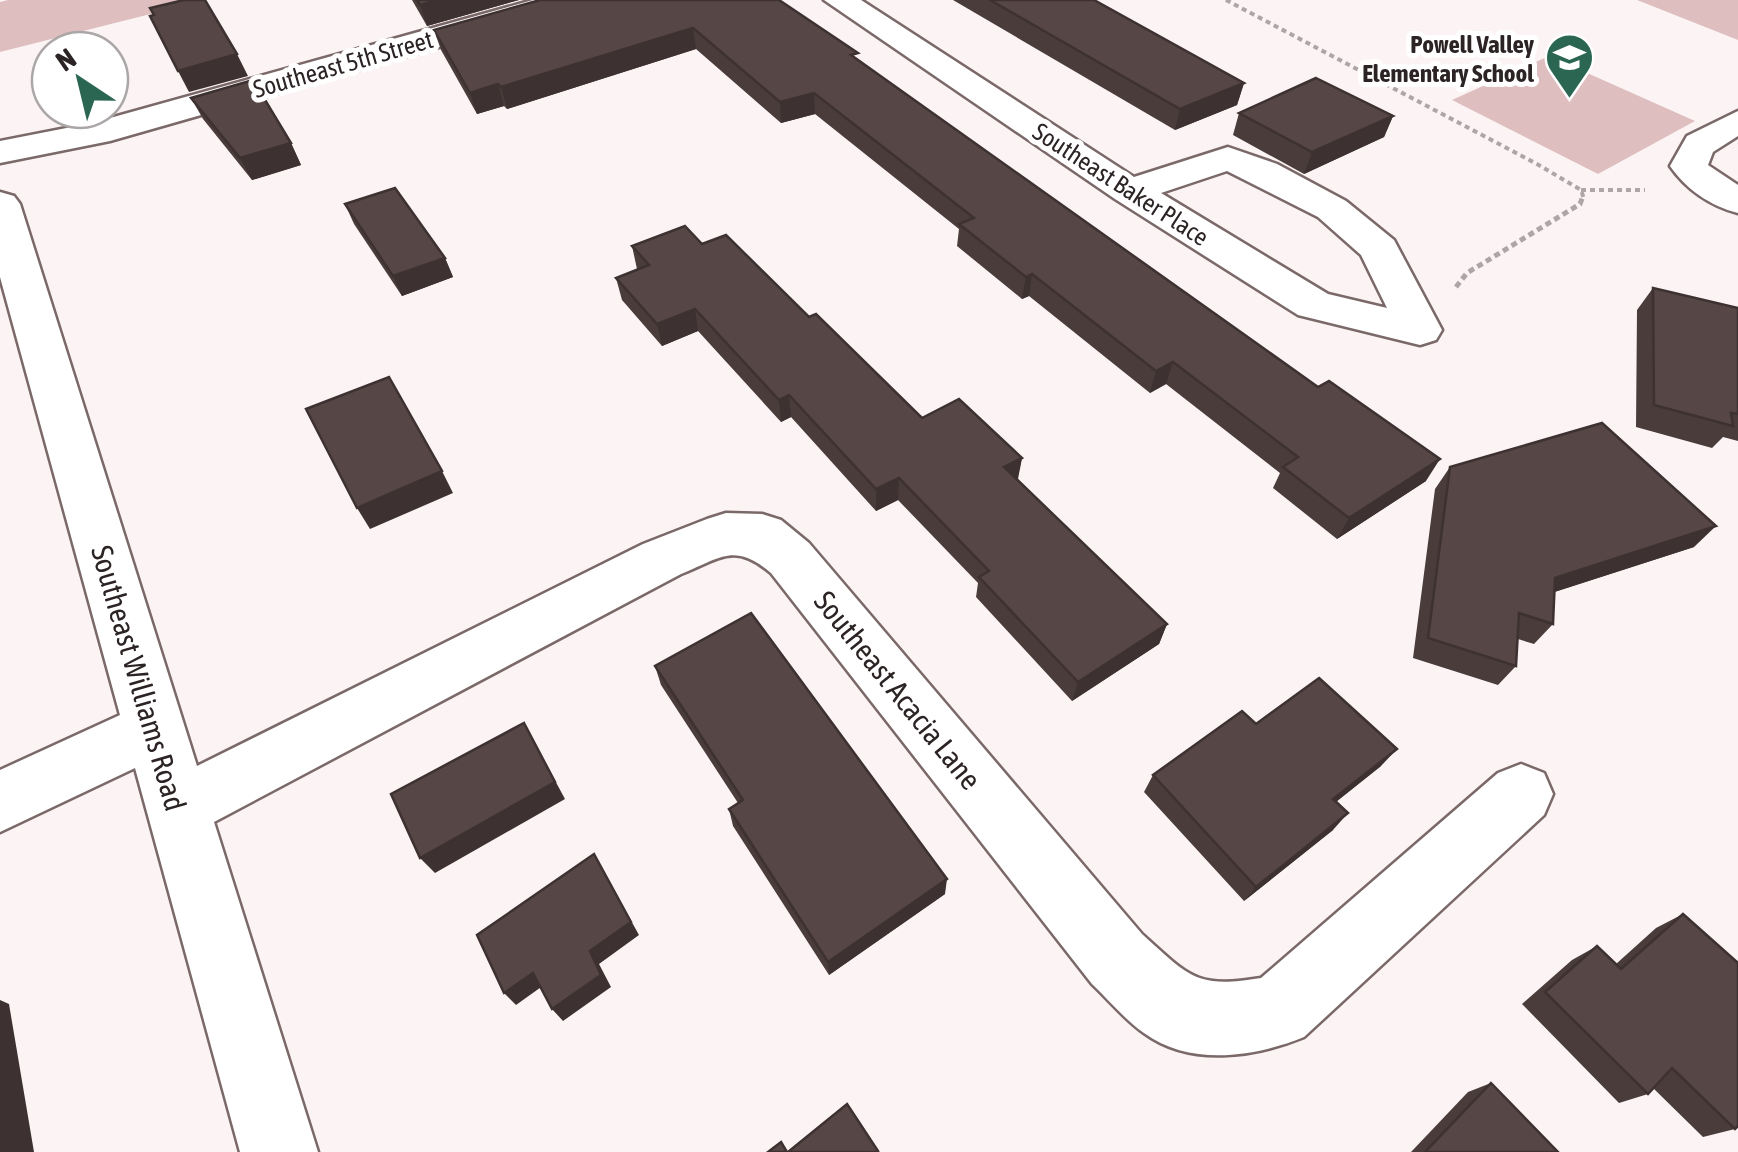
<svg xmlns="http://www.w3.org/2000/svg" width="1738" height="1152" viewBox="0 0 1738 1152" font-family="'Asap Condensed',sans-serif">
<rect width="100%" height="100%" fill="#fcf4f4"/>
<!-- green -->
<g fill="#debebf">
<polygon points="8,0 206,0 0,52 0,2"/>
<polygon points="1637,0 1738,0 1738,40"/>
<polygon points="1549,56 1695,121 1598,174 1452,100"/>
</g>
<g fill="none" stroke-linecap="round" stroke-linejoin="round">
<defs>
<g id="minor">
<polygon points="533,0 584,0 579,7 110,141 0,163 0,141 92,123"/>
<path d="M 824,0 L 861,0 L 1134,177 L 1228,147 L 1277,164 L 1346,201 L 1394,240 L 1442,330 L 1436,340 L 1420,345 L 1298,315 L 1115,199 ZM 1227,171 L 1318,217 L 1361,255 L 1387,308 L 1328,294 L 1161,193 Z"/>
<path d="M 1738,111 L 1738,136 L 1713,152 L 1708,165 L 1738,185 L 1738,213 C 1710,206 1686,189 1670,166 L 1687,136 Z"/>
<path d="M 0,192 L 14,196 L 20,204 L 197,766 L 643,544 L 707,519 L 726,513 L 762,514 L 781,520 L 809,543 L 1142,934 C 1189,976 1195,989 1261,978 L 1498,773 L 1521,764 L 1544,773 L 1553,794 L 1544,815 L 1304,1037 C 1255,1057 1190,1067 1144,1033 C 1125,1020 1109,1000 1092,984 L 771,573 C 734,542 721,558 681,574 L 214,822 L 318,1152 L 240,1152 L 135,768 L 0,832 L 0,770 L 120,715 L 0,277 Z"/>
</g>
</defs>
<!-- minor casing -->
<use href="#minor" stroke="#7b6969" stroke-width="5"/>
<!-- path-far1 -->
<g stroke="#aea6a6" stroke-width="4" stroke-dasharray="5 4" stroke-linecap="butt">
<polyline points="1226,0 1537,164 1581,190 1584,199"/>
<polyline points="1581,190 1645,190"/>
</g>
<!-- path -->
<polyline stroke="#aea6a6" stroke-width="5" stroke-dasharray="6 4" stroke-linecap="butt" points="1456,287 1467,273 1580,204 1583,196"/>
<!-- minor -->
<use href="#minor" fill="#fff" fill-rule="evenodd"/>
</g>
<!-- wall -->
<g fill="#4b3c3c">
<polygon points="412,0 519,0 427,26"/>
<polygon points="540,0 858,60 1426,481 1337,539 1273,488 1280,473 1166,384 1150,393 1029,296 1022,299 957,246 959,229 815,114 781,123 696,49 507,109 504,106 477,114 441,50 434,30"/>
<polygon points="953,0 1094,0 1244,83 1237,105 1175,130"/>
<polygon points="191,98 291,143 301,165 252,180 203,119"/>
<polygon points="1239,113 1393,116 1384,137 1304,174 1233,135"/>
<polygon points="345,204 445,258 453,277 402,296 354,224"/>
<polygon points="702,244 809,317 922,418 1022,458 1017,480 1167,624 1159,644 1072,701 976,597 978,583 898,500 876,511 791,417 781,422 698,331 662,346 622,300 616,278 637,269 632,246"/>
<polygon points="1653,288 1738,308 1738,441 1723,437 1712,448 1636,427 1637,310"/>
<polygon points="1450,467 1694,547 1554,592 1553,624 1534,644 1518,639 1516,666 1498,685 1413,658 1435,489"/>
<polygon points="655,666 945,894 829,975 733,826 729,809 738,803 661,685"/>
<polygon points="1256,724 1381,766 1336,802 1333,830 1244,901 1144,792 1153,775"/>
<polygon points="1683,914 1735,1129 1703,1137 1653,1088 1648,1094 1619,1103 1522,1004 1572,960 1597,946 1616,964 1656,928"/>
<polygon points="1491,1083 1558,1152 1411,1152 1468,1092"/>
</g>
<!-- shaded-wall -->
<g fill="#3d3131">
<polygon points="439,0 519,0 427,26 420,5"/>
<polygon points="693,28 696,49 507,109 501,87"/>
<polygon points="237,54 248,76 189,92 178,71"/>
<polygon points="1244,83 1237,105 1175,130 1180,109"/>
<polygon points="498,84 504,106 477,114 470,93"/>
<polygon points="814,93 815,114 781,123 780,102"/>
<polygon points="1393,116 1384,137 1304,174 1312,152"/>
<polygon points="291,143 301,165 252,180 240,158"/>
<polygon points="445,258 453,277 402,296 393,276"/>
<polygon points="1032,274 1029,296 1022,299 1026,277"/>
<polygon points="695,309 698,331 662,346 657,324"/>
<polygon points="1173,362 1166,384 1150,393 1156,371"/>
<polygon points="789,395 791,417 781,422 779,400"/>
<polygon points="1022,458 1018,479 1000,489 1004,467"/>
<polygon points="1440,459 1426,481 1337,539 1349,518"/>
<polygon points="442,471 453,493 370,529 357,508"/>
<polygon points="899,478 898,500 876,511 876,489"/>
<polygon points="1716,526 1694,547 1536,598 1555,578"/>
<polygon points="1167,624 1159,644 1072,701 1078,682"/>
<polygon points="524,723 565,799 435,873 420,858"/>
<polygon points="1397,749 1381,766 1318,816 1333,799"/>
<polygon points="1348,813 1333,830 1244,901 1256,887"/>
<polygon points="594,854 639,935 599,964 611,987 563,1021 552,1009"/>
<polygon points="947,879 945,894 829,975 828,962"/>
<polygon points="533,973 544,985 516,1005 504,993"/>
<polygon points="0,1000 9,1004 34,1152 0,1152"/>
</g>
<!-- building -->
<g fill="#574646" stroke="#3d3131" stroke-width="2.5">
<polygon points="184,0 205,0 237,54 178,71 150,16 154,15 150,8"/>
<polygon points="417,0 439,0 420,5"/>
<polygon points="540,0 779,0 858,53 851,55 1318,387 1329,381 1440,459 1349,518 1283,467 1298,457 1173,362 1156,371 1032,274 1026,277 959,224 974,218 814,93 780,102 693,28 501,87 498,84 470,93 434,30"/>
<polygon points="990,0 1094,0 1244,83 1180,109"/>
<polygon points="1316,78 1393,116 1312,152 1239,113"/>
<polygon points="253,80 291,143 240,158 191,98"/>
<polygon points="395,188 445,258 393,276 345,204"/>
<polygon points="685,226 702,244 726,235 809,317 816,314 922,418 959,399 1022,458 1004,467 1167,624 1078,682 979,577 989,571 899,478 876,489 789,395 779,400 695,309 657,324 616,278 649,265 632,246"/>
<polygon points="1653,288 1738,308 1738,414 1731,413 1733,426 1654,405"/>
<polygon points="389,377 442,471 357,508 306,409"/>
<polygon points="1602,423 1716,526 1555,578 1553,624 1519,613 1516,666 1428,638 1450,467"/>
<polygon points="751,613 947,879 828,962 729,809 743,800 655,666"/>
<polygon points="1319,678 1397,749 1333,799 1348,813 1256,887 1153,775 1242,711 1256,724"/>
<polygon points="524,723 555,782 420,858 391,794"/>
<polygon points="594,854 631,922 590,951 601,975 552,1009 533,973 504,993 477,935"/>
<polygon points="1683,914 1738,963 1738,1126 1735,1129 1672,1068 1648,1094 1545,992 1597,946 1621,969"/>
<polygon points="1491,1083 1558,1152 1425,1152"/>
<polygon points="847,1104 878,1151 876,1152 788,1152"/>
<polygon points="781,1142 787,1152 768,1152"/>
</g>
<!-- icons -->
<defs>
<symbol id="school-pin" viewBox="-11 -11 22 30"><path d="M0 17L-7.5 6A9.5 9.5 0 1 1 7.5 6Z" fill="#2a6651" stroke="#fff"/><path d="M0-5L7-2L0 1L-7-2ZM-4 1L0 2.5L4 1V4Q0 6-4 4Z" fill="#fff"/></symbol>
</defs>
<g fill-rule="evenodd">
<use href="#school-pin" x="1542" y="30" width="55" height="75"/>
</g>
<g text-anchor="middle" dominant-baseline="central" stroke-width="10" stroke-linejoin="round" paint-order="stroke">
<!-- far-poi labels -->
<g font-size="25" font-weight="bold" fill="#2c2424" stroke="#fff" text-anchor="end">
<text x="1534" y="44">Powell Valley<tspan x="1534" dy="29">Elementary School</tspan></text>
</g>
<!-- far-street labels -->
<g font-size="25" fill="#2c2424" stroke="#fff">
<text transform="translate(343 64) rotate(-16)">Southeast 5th Street</text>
<text transform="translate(1121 184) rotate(33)">Southeast Baker Place</text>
</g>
<!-- street labels -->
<g font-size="30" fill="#2c2424" stroke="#fff">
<text transform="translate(139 678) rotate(74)">Southeast Williams Road</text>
<text transform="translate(898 690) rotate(51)">Southeast Acacia Lane</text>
</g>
</g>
<!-- north arrow -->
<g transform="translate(80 80) rotate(325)"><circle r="48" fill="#ffffff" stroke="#aba7a7" stroke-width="2.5"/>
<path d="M0-8L18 38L0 25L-18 38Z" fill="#2a6651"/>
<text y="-15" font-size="28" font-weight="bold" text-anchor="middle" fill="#2c2424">N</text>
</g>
</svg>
